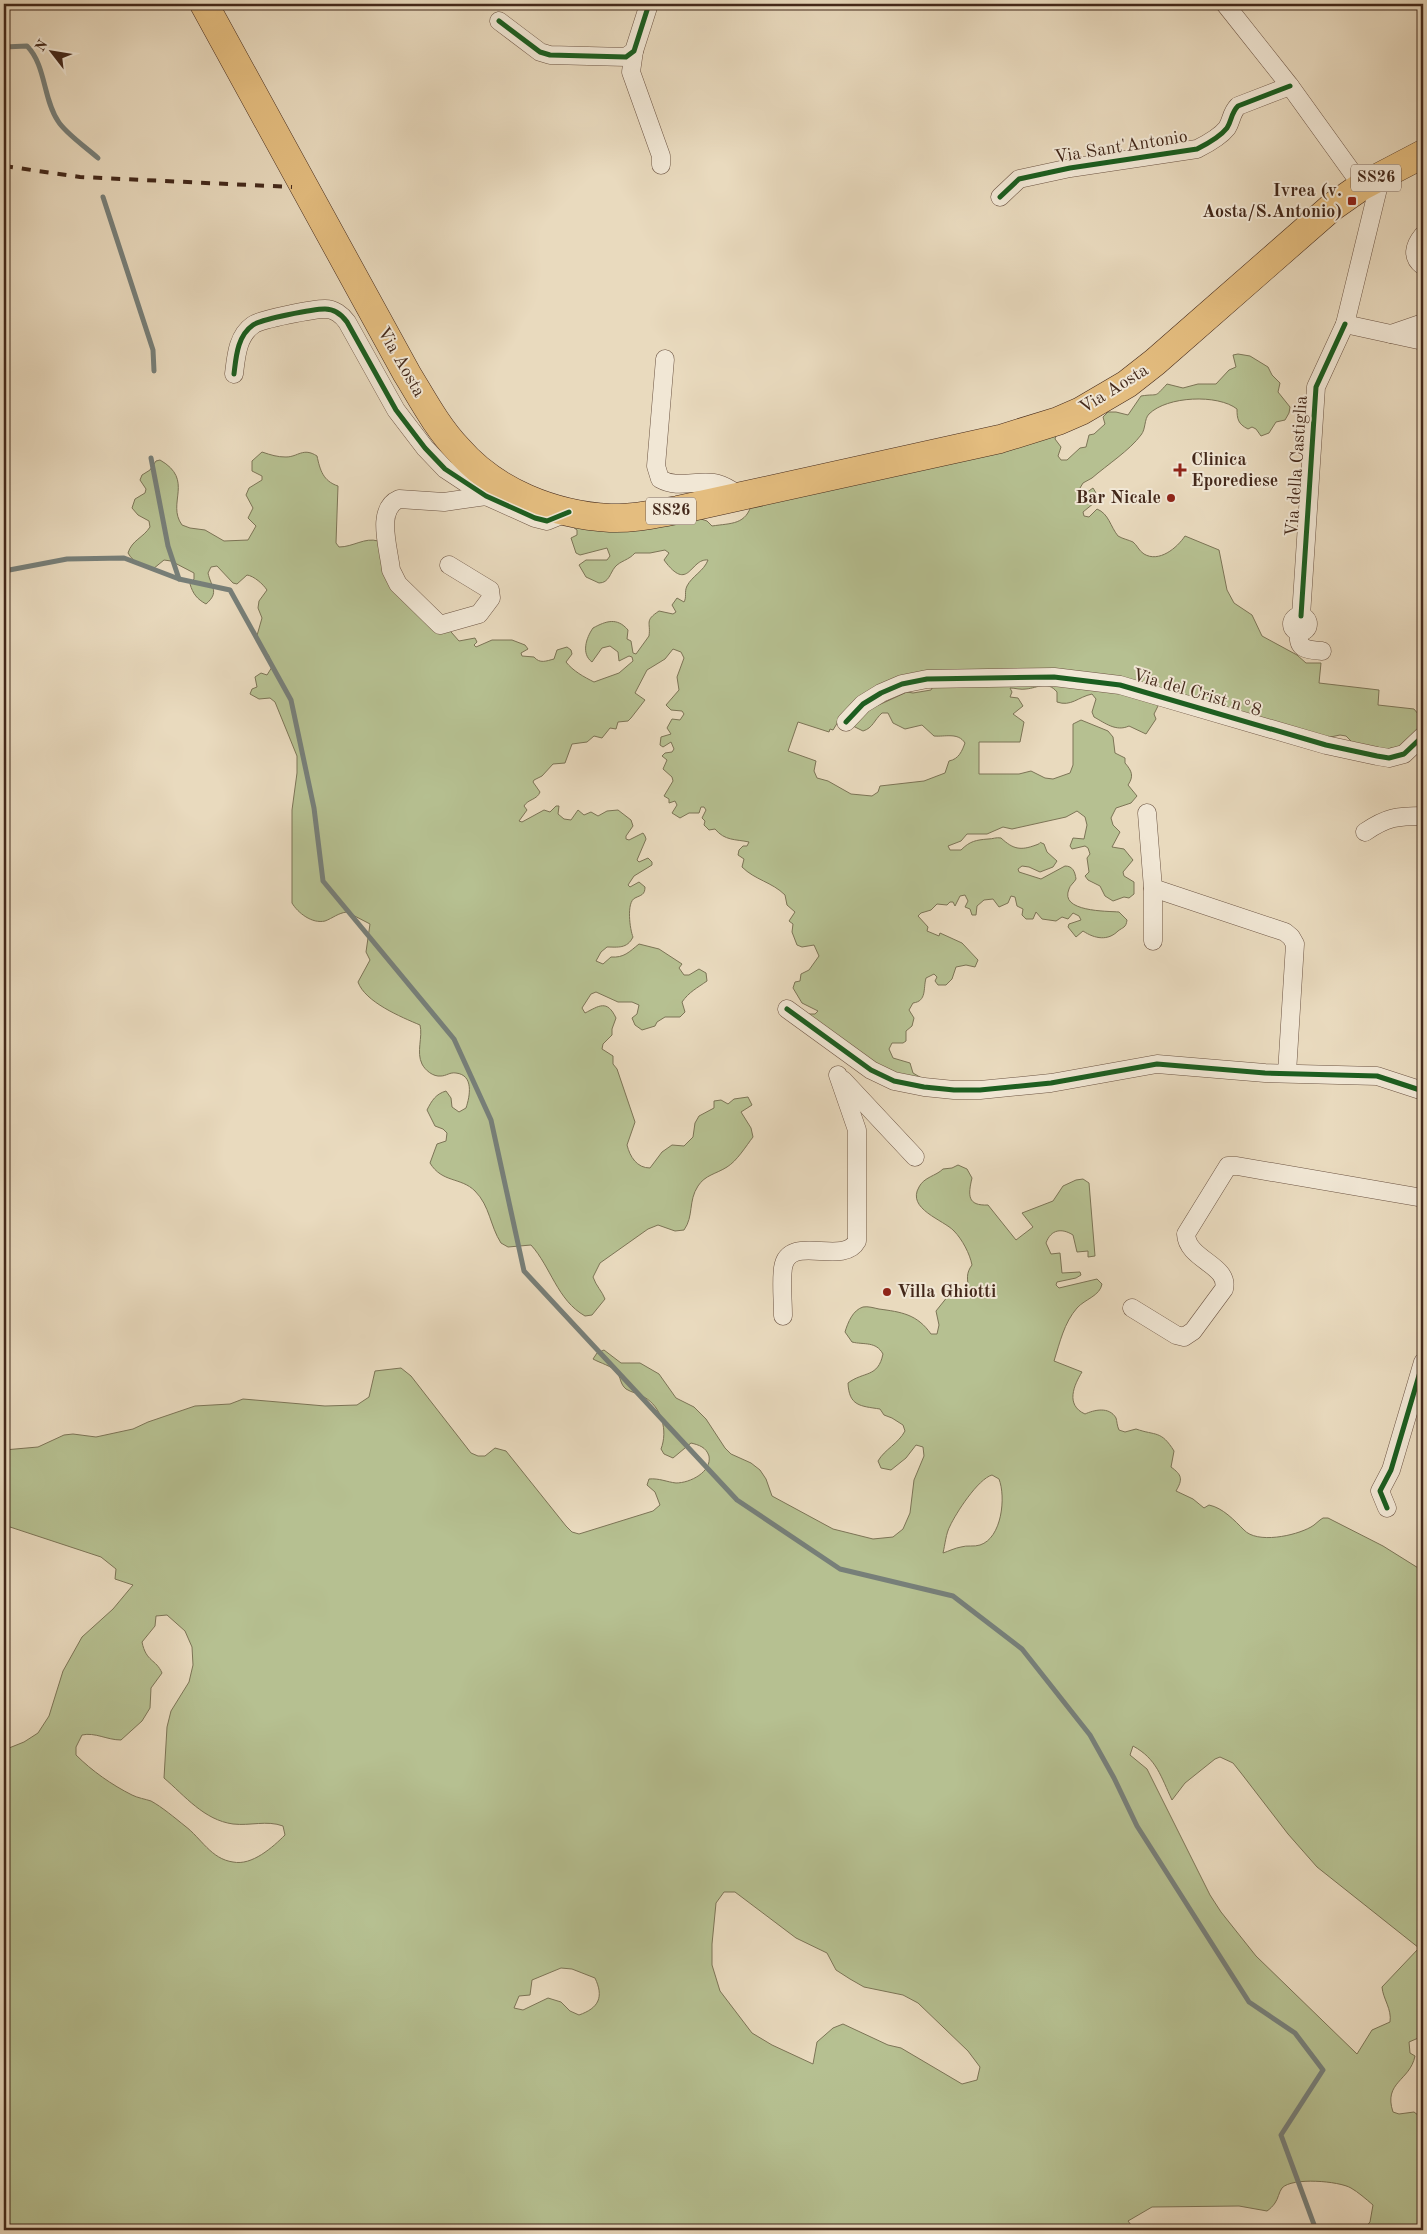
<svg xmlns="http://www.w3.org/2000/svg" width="1427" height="2234" viewBox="0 0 1427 2234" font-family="'Old Standard TT',serif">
<rect width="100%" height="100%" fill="#e9dabe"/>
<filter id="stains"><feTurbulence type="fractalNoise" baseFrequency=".004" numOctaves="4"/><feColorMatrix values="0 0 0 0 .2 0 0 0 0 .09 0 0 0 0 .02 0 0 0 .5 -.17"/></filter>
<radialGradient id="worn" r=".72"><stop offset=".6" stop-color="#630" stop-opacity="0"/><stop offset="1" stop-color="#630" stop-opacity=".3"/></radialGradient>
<!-- green -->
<g fill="#b6c091" stroke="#7c7456" fill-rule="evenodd">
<path d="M 1238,354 L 1250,356 L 1268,367 L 1272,375 L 1280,383 L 1278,392 L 1290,407 L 1289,413 L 1285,420 L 1276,422 L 1269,433 L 1261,436 L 1256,429 L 1252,427 L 1248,429 C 1238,424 1237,419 1237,409 C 1218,394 1167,396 1149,414 C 1144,419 1146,429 1141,435 C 1130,450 1107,465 1092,478 L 1083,483 L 1080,488 L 1082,491 L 1086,493 L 1093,488 L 1096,493 L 1094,503 L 1083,512 L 1084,516 L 1089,517 L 1097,509 C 1109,514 1110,526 1118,536 C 1123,539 1129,540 1133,542 C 1137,545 1139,551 1144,554 C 1159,563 1177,548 1185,536 L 1219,550 L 1227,590 L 1234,603 L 1252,615 L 1262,636 L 1297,655 L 1306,663 L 1321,663 L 1319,683 L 1379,690 L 1378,705 L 1414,709 L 1423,720 L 1423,729 L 1400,750 L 1391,748 L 1387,750 L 1356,746 L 1346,736 L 1340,735 L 1326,738 L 1121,680 L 926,673 L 841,717 L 833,730 L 830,729 L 829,732 L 798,722 L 788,751 L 816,761 L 814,771 L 817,778 L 828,781 L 851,794 L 872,796 L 878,792 L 880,786 L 924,781 L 945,773 L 949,761 C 959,759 962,751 965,743 C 958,732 945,737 934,736 L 922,725 L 905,729 L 893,723 L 888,713 L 882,713 C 874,720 873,728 863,731 L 851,725 L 859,714 L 907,692 L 913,693 L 931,690 L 935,683 L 1062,683 L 1119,689 L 1160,702 L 1154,714 L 1156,719 L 1146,734 L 1129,726 C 1116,732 1105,723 1094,717 L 1092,712 L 1096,699 L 1092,694 C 1078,697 1071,707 1057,702 L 1057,692 C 1047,680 1038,688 1026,689 C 1021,690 1015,688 1010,688 L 1012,692 L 1010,697 L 1018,698 L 1023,706 L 1013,714 L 1024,722 L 1020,742 L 979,742 L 979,774 L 1019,774 L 1031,771 L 1045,778 L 1053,779 L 1070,773 L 1073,765 L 1073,724 L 1081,720 L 1108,731 L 1113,737 L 1115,753 L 1125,758 L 1125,763 C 1132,771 1134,776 1128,785 L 1137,796 L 1131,803 L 1116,808 L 1111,818 L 1113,825 L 1120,832 L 1112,847 L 1124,849 L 1133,860 L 1123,872 L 1124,876 L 1134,882 L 1134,894 L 1129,898 L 1124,897 L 1113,901 L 1105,896 L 1100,886 L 1088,880 L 1085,876 L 1089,872 L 1087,858 L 1090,854 L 1088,848 L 1085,846 L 1072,849 L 1070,846 L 1073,838 L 1084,839 L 1087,825 L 1085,817 L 1077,811 L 1066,817 L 1012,829 L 1003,827 L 987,834 L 967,834 L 961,841 L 948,846 L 950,850 L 961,850 C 970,841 976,840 988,839 C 993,839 996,837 1001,838 C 1013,849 1020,851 1036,845 C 1043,843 1037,841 1044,844 L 1047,852 L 1057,861 L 1053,867 L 1040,872 L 1029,867 L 1022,866 L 1018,869 L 1019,872 L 1041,879 L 1065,866 C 1073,866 1075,872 1076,879 C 1074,883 1070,885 1069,889 C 1059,912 1107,911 1119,912 L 1127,920 C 1126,928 1123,927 1118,931 C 1108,941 1095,939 1083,931 L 1076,937 L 1068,927 L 1069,924 L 1081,920 L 1079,916 L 1073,913 L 1068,919 L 1062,917 L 1056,921 L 1042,919 L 1036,912 L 1033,919 L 1026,919 L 1022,915 L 1023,909 L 1017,906 L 1015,897 L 1011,896 L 1008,903 L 999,907 L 993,899 L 984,900 L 977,906 L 976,915 L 972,915 L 970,909 L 965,907 L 968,901 L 965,895 L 960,896 L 955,906 L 953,902 L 950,902 L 947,905 L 937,904 L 931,910 L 921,913 L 918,916 L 928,927 L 927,931 L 939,936 L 940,933 L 962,943 L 978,960 L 975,967 L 966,965 L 956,967 L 952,979 L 946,985 L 938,985 L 935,981 L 937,977 L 934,974 L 926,978 C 923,989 927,1001 913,1003 L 909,1010 L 914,1018 L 912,1026 L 906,1031 L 906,1041 L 903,1043 L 892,1043 L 889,1049 L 893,1058 L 910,1063 L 913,1073 L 925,1080 L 895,1080 L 808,1014 L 815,1014 L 818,1011 L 802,1003 L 793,988 L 795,982 L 800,981 L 801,974 L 809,970 L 819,956 L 814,945 L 802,947 L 797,945 L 792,932 L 793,924 L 789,921 L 795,912 L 787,905 L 785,895 C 772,882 755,880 742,867 L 744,859 L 738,855 L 739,850 L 743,846 L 747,846 L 749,842 C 735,839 725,841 715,829 L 709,830 L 704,825 L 705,821 L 702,818 L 706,810 L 704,807 L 701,807 L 699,813 L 689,813 L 680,818 L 672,813 L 677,805 L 675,801 L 669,803 L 669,799 L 664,796 L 673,781 L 672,777 L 663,769 L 667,760 L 662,756 L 665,753 L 672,752 L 674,749 L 671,742 L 663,747 L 660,745 L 661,737 L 671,734 L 667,728 L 672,719 L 680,720 L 684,714 L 682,711 L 671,710 L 666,705 L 679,690 L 677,677 L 684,658 L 681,652 L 673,649 L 665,659 L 647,670 L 635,693 L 645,700 L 631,718 L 628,721 L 618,722 L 616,729 L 610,728 L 602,738 L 594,736 L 587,742 L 572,744 L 565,763 L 553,764 L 542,776 L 534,780 L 533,782 L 540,792 C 537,800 528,799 524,806 L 527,810 L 519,821 L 522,822 L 544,810 L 550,812 L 556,806 L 559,806 L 558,814 L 564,819 L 571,820 L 578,810 L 584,815 L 591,812 L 598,816 L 607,811 L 618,810 L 631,820 L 633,826 L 626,836 L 626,839 L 629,840 L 643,833 L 645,836 L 646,839 L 637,860 L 639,862 L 648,858 L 652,862 L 652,865 L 634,876 L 628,885 L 630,887 L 639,882 L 645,887 C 645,895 641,895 635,898 C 626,902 630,930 633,937 C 627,949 618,947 607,947 L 601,952 L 596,961 L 603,964 L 611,957 C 624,958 629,952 639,944 L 659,949 L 682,964 L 679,968 L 684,975 L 689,975 L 699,969 L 706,973 L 707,981 C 697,988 689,992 682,1002 L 685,1012 L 680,1017 L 665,1017 L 657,1022 L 655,1026 L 642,1030 L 635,1025 L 632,1018 L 637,1014 L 639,1005 L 632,1002 L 618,1002 L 596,992 L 591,994 L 582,1008 L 585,1013 C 599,1006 607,999 616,1018 L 612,1029 L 612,1035 L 603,1044 L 602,1049 L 613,1056 L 613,1064 L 617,1069 L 635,1122 L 627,1145 C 630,1157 637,1168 650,1168 L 662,1152 L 672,1145 L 684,1146 L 693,1137 L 695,1123 L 699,1116 L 714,1108 L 714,1101 L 721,1100 L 728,1104 L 734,1099 L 748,1097 L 752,1105 L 741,1112 L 751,1128 L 753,1137 C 746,1146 737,1161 727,1167 C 716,1174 705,1175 698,1186 C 688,1201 694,1216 684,1230 L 675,1231 L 658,1225 L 648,1229 L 600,1263 L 593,1277 C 596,1286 602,1291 605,1299 L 592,1315 L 585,1316 C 557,1300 551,1267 531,1245 L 508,1247 L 501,1243 C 490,1226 490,1206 475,1191 C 461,1177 442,1183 430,1163 L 437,1144 L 446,1141 L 447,1133 L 443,1129 L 435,1126 L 427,1110 C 432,1100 436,1094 446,1091 L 451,1098 L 452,1107 L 459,1112 L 466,1108 C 470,1096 474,1075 456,1073 C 450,1072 446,1076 441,1076 C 433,1077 425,1070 422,1064 C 416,1052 423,1037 420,1025 C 401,1017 365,1002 358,982 L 370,960 L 366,952 L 370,924 L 347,912 C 338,913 333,918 325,921 C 312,924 298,913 292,903 L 292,810 L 297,773 L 297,756 L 275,702 L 270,698 L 259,699 L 250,694 L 252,689 L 257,687 L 255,677 L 261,673 L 267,675 L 272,667 L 269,656 L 256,639 L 262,618 L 258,608 L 259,601 L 267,590 C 263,584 254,576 247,575 L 237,584 L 233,583 L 217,566 L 211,567 L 208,573 C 211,587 220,592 206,604 C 197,599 193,594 190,584 L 194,579 L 194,573 L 171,561 L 164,560 L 153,569 C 143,567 133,562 128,553 C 132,540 143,538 150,527 L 149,521 L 138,515 L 132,508 L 135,499 L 145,493 L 146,489 L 140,480 L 142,475 L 150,470 L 156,461 L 160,460 C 195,480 166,503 182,525 L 190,528 L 205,530 L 224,541 L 248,540 L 256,526 L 248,518 L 253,508 L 246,495 L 249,488 L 262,480 L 262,476 L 252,471 L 252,461 L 262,452 C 271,455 277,457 286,457 C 298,457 303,447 317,456 C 320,470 323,481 338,486 L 336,543 L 339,547 C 353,547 365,537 378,541 L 384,556 L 459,641 L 475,638 L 477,642 L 474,645 L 476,647 L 492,640 L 512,640 L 525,645 L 528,649 L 521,653 L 522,656 L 534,657 C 540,664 546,661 554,659 L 557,650 L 567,647 L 571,650 L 572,654 L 566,662 C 573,671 584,677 594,682 L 619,673 L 633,661 L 632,657 L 629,656 L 619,661 L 618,652 L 610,646 L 602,648 L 592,662 C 581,654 586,638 593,628 C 606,621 617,617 628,630 L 627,639 L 631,641 L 633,653 L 636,654 L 649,636 C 651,622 644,621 659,611 L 673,614 L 676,612 L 672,605 L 677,598 L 684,602 C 687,597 684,592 687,586 C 692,576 704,571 708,560 C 690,558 689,594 664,560 L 669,553 L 665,550 L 650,553 L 635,553 C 629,560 620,561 615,567 C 610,573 609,583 599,583 L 586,577 L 579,565 L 586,560 L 607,560 L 610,556 L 607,548 L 580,555 L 576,553 L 571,538 L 577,535 L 577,530 L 565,521 L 698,518 L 707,521 L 712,526 C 732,523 746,525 752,503 L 1057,432 L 1055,439 L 1061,447 L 1058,456 L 1061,460 L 1067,460 L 1080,448 L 1086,447 L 1089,435 L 1094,434 L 1105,424 L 1103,417 L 1108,412 L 1116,412 L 1128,415 L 1141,396 C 1160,393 1153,399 1167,384 L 1183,388 L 1198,384 L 1216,384 L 1229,370 L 1236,367 L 1233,355 Z"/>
<path d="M 958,1165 L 967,1169 L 972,1178 C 968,1195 967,1206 988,1205 L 1016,1240 L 1033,1227 L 1022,1213 L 1053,1201 L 1063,1186 L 1076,1180 L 1083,1179 L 1089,1183 L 1095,1256 L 1088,1257 L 1088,1251 L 1077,1252 L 1073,1235 C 1062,1228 1051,1229 1046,1243 L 1051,1254 L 1060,1253 L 1062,1273 L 1080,1272 L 1081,1275 L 1076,1278 L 1057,1282 L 1056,1285 L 1059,1288 L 1097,1279 L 1102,1284 C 1100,1296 1085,1299 1077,1308 C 1064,1323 1060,1342 1054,1361 L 1082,1372 C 1074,1385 1065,1405 1085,1414 C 1094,1410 1109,1406 1116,1418 C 1117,1421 1117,1426 1119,1430 L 1125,1432 L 1136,1429 C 1156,1436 1161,1430 1174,1451 L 1171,1467 C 1182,1475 1183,1479 1176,1491 L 1193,1499 L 1204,1508 L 1209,1505 C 1223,1508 1234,1520 1244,1530 C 1257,1544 1295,1536 1311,1527 C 1315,1525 1319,1520 1323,1518 L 1328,1518 L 1383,1546 L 1423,1571 L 1423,2036 L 1409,2042 L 1410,2053 L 1415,2056 C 1410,2081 1383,2082 1393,2112 L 1399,2114 L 1414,2112 L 1423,2119 L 1423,2230 L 1363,2230 L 1370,2222 L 1373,2205 C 1366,2199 1358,2192 1351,2188 C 1339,2181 1292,2177 1282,2188 C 1279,2192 1278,2199 1275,2203 C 1273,2206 1270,2209 1267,2211 L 1239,2206 L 1152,2207 L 1128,2221 L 1135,2230 L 4,2230 L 4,1750 L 24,1742 L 38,1733 L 49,1716 L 63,1671 L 82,1637 L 113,1609 L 133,1585 L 115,1579 L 116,1569 L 101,1557 L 4,1525 L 4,1450 L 38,1447 L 64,1435 L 73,1434 L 96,1437 L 133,1429 L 148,1422 L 195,1406 L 230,1404 L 243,1399 L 325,1406 L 357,1405 L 369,1397 L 375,1371 L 401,1368 L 411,1376 L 471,1453 L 478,1456 L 485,1456 L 495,1448 L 506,1451 L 566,1526 L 572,1532 L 579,1534 L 653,1511 L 660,1505 L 655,1492 L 647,1485 L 649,1479 C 659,1478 667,1482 676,1483 C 690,1483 712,1472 709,1456 C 706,1447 699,1445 691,1443 L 673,1458 L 664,1454 L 661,1449 C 668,1431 662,1407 644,1397 C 639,1393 632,1393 626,1389 C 620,1384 621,1378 617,1372 C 612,1366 600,1363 593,1359 L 597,1353 L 604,1350 L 621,1363 L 640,1363 L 659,1374 L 676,1398 L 694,1407 L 706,1419 L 725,1448 L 731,1454 L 751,1463 L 760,1470 L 766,1479 L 772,1496 L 833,1529 L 873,1539 L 893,1537 L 903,1529 L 910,1513 L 914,1480 L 924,1456 L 923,1447 L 916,1445 L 906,1458 L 891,1470 L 881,1468 L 878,1461 C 885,1449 898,1444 905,1431 L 903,1425 L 892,1418 L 884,1415 L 880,1409 C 860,1406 849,1406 848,1383 C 864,1371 878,1378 883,1354 C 876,1341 864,1345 852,1342 L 845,1332 C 848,1322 853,1310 863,1307 C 868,1306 874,1308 879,1309 C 901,1312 917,1314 931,1334 L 937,1334 L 939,1325 L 936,1311 L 948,1296 L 964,1295 L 969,1289 C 967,1279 966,1273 972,1265 C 970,1254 962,1239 954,1231 C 944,1220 906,1209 919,1187 C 924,1177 936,1176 943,1169 L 952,1168 ZM 992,1475 L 999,1479 C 1006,1497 1002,1538 980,1545 C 974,1547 967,1545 961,1547 C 955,1548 949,1551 943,1553 C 945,1545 946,1533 950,1526 C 956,1513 978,1479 992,1475 ZM 167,1615 L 185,1631 L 192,1647 L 193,1665 L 189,1682 L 171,1711 L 167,1727 L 164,1778 C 185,1796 204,1820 233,1824 C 250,1826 267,1820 283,1826 L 285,1835 C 273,1847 252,1866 233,1862 C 211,1859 201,1838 185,1826 C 175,1818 162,1807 151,1801 C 145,1799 138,1798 132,1795 C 112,1785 92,1771 76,1755 L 76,1747 L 82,1735 C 95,1732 107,1740 121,1740 L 142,1721 L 150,1708 L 151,1688 L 162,1673 C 156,1659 146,1662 142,1642 L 155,1626 L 156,1616 ZM 1133,1746 C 1157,1759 1161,1777 1172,1800 L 1185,1783 L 1215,1759 L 1220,1757 L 1233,1763 L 1241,1773 L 1288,1834 L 1317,1867 L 1419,1948 L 1382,1987 C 1383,1999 1392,2009 1390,2022 L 1372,2030 L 1357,2054 L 1256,1956 L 1221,1912 L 1210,1895 L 1147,1769 L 1130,1755 ZM 724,1892 L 735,1892 L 796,1938 L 827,1953 L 836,1970 L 850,1979 L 864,1987 L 903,1995 L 918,2003 L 968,2051 L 980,2067 L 977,2080 L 962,2084 L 901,2048 L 888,2045 L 843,2024 L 833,2028 L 817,2042 L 813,2064 L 772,2045 L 752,2033 L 720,1991 L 712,1965 L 712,1944 L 716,1903 ZM 561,1968 L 572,1969 L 595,1978 C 604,1997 599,2008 579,2015 L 570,2011 L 561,2002 L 548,1998 L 523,2010 L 514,2008 L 519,1996 L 530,1995 L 532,1980 Z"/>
</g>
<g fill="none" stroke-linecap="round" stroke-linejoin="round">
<!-- stream -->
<g stroke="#777f79" stroke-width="5">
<path d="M 4,47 L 27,46 C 46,65 43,99 58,121 C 65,133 87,148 98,158"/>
<polyline points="103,197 153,350 154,371"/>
<polyline points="151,458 168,546 179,579"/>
<polyline points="4,571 67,559 124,558 179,579 230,590 291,700 314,808 323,881 454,1039 491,1120 524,1271 737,1500 840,1569 953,1596 1022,1649 1090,1735 1114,1778 1137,1826 1249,2002 1295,2033 1323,2070 1281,2135 1316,2230"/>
</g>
<defs>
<g id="minor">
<polyline points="1225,4 1290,86 1362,186"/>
<polyline points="499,21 540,52 550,55 626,57 634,51 649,4"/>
<polyline points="634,51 631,72 661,156 661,165"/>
<polyline points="1381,176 1345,324 1423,341"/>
<path d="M 1000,197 L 1019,179 L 1070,168 L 1197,149 C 1207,144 1220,137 1227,128 C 1232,120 1231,113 1238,106 L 1290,86"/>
<path d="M 1423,235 C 1414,246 1411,257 1423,266"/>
<polyline points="1391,334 1423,323"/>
<path d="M 665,359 L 656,466 L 660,479 C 678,489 695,480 714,483 C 724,484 733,492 742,496"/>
<path d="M 234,374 C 236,358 237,336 253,325 C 261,319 314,309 325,309 C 334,309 342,315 347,322 L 396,410 L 425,448 L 445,469 L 486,496 L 535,518 L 547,521 L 569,512"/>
<path d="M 449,565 L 490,590 L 491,598 L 479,614 L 440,625 L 398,584 L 391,570 C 389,549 375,509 399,499 L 444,502 L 486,496"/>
<circle cx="1300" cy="624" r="8"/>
<polyline points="1301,616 1316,387 1345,324"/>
<path d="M 1299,633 C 1297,650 1308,650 1322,651"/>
<polyline points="846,722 863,704 881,693 902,684 927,679 1054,677 1120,685 1326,745 1377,756 1389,758 1404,754 1423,736"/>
<polyline points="1147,813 1153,888 1285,932 1291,937 1295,944 1287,1073"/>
<path d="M 1365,832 C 1387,817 1397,816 1423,816"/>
<polyline points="1153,888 1153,941"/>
<polyline points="787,1009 871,1070 894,1081 924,1087 954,1090 980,1090 1051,1083 1157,1064 1265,1073 1377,1076 1423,1091"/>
<polyline points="843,1080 915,1157"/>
<path d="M 1132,1308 L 1176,1335 L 1184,1337 L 1193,1331 L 1224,1289 C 1230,1265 1187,1260 1186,1234 L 1228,1166 L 1237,1166 L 1423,1198"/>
<path d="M 783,1316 C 783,1300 781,1283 783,1268 C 788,1232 843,1267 857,1241 L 857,1130 L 838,1075"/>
<polyline points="1387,1508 1380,1491 1391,1470 1423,1362"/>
</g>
<path id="primary" d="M 204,4 L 407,374 C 423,400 437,427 458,449 C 495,492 554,515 610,518 C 633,519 655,514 678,510 L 1000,439 L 1058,421 L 1081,411 L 1127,384 L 1155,362 L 1332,207 L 1362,186 L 1423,154"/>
</defs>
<!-- minor casing -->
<use href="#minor" stroke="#6c5443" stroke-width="19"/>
<!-- primary casing -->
<use href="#primary" stroke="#43281a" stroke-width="29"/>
<!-- minor -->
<use href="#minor" stroke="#f1e7d5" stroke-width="18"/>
<!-- primary -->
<use href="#primary" stroke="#e4bd7f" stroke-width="28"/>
<!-- rail -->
<polyline stroke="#43281a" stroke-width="4" stroke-dasharray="9 9" stroke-linecap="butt" points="4,166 80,177 292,187"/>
<defs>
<g id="cycleway">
<polyline points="499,21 540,52 550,55 626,57 634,51 649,4"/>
<path d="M 1000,197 L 1019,179 L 1070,168 L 1197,149 C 1207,144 1220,137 1227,128 C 1232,120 1231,113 1238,106 L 1290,86"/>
<path d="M 234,374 C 236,358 237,336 253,325 C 261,319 314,309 325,309 C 334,309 342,315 347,322 L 396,410 L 425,448 L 445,469 L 486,496 L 535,518 L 547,521 L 569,512"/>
<polyline points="1301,616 1316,387 1345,324"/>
<polyline points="846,722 863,704 881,693 902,684 927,679 1054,677 1120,685 1326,745 1377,756 1389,758 1404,754 1423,736"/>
<polyline points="787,1009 871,1070 894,1081 924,1087 954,1090 980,1090 1051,1083 1157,1064 1265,1073 1377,1076 1423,1091"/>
<polyline points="1387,1508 1380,1491 1391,1470 1423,1362"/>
</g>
</defs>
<!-- cycleway casing -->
<use href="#cycleway" stroke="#f1e7d5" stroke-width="8"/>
<!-- cycleway -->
<use href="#cycleway" stroke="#1b5e20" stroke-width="5"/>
</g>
<!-- markers -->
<g fill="#8f2418" stroke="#f1e7d5" stroke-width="2">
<rect x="1347" y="196" width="10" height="10" rx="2.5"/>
<path d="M1177.5 462.5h5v5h5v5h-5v5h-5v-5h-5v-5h5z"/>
<circle cx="1171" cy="498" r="5"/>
<circle cx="887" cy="1292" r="5"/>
</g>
<g text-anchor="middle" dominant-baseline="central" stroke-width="4" stroke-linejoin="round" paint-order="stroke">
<!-- shield labels -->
<g fill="#f1e7d5" stroke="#776152" stroke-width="1">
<rect x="1351" y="164.5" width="50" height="27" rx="4"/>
<rect x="646" y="497.5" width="50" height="27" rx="4"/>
</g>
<g font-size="16" font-weight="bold" fill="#43281a">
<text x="1376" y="178">SS26</text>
<text x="671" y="511">SS26</text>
</g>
<!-- street labels -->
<g font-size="18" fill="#43281a" stroke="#f1e7d5">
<text transform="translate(1121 147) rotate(-9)">Via Sant'Antonio</text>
<text transform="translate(401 362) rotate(60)">Via Aosta</text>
<text transform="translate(1114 389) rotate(-32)">Via Aosta</text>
<text transform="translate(1297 466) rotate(-86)">Via della Castiglia</text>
<text transform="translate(1197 693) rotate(16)">Via del Crist n°8</text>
</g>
<!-- poi labels -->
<g font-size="18" font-weight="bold" fill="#43281a" stroke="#f1e7d5" text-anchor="end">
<text x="1342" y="191">Ivrea (v.<tspan x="1342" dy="21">Aosta/S.Antonio)</tspan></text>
<text x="1191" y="460" text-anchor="start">Clinica<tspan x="1191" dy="21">Eporediese</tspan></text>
<text x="1161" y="498">Bar Nicale</text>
<text x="897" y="1292" text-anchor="start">Villa Ghiotti</text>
</g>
</g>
<!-- margin -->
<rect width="1427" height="2234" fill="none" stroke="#e9dabe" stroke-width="20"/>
<rect x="5" y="5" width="1417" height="2224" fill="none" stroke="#43281a" stroke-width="2.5"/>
<rect x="10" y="10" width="1407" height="2214" fill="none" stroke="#43281a"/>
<!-- north arrow -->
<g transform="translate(52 52) rotate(301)" stroke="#f1e7d5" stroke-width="4" paint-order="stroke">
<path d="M0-4L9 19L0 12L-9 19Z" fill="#43281a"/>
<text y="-8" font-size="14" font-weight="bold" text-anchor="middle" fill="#43281a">N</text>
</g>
<rect width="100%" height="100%" filter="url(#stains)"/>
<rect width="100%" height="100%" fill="url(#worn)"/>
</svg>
